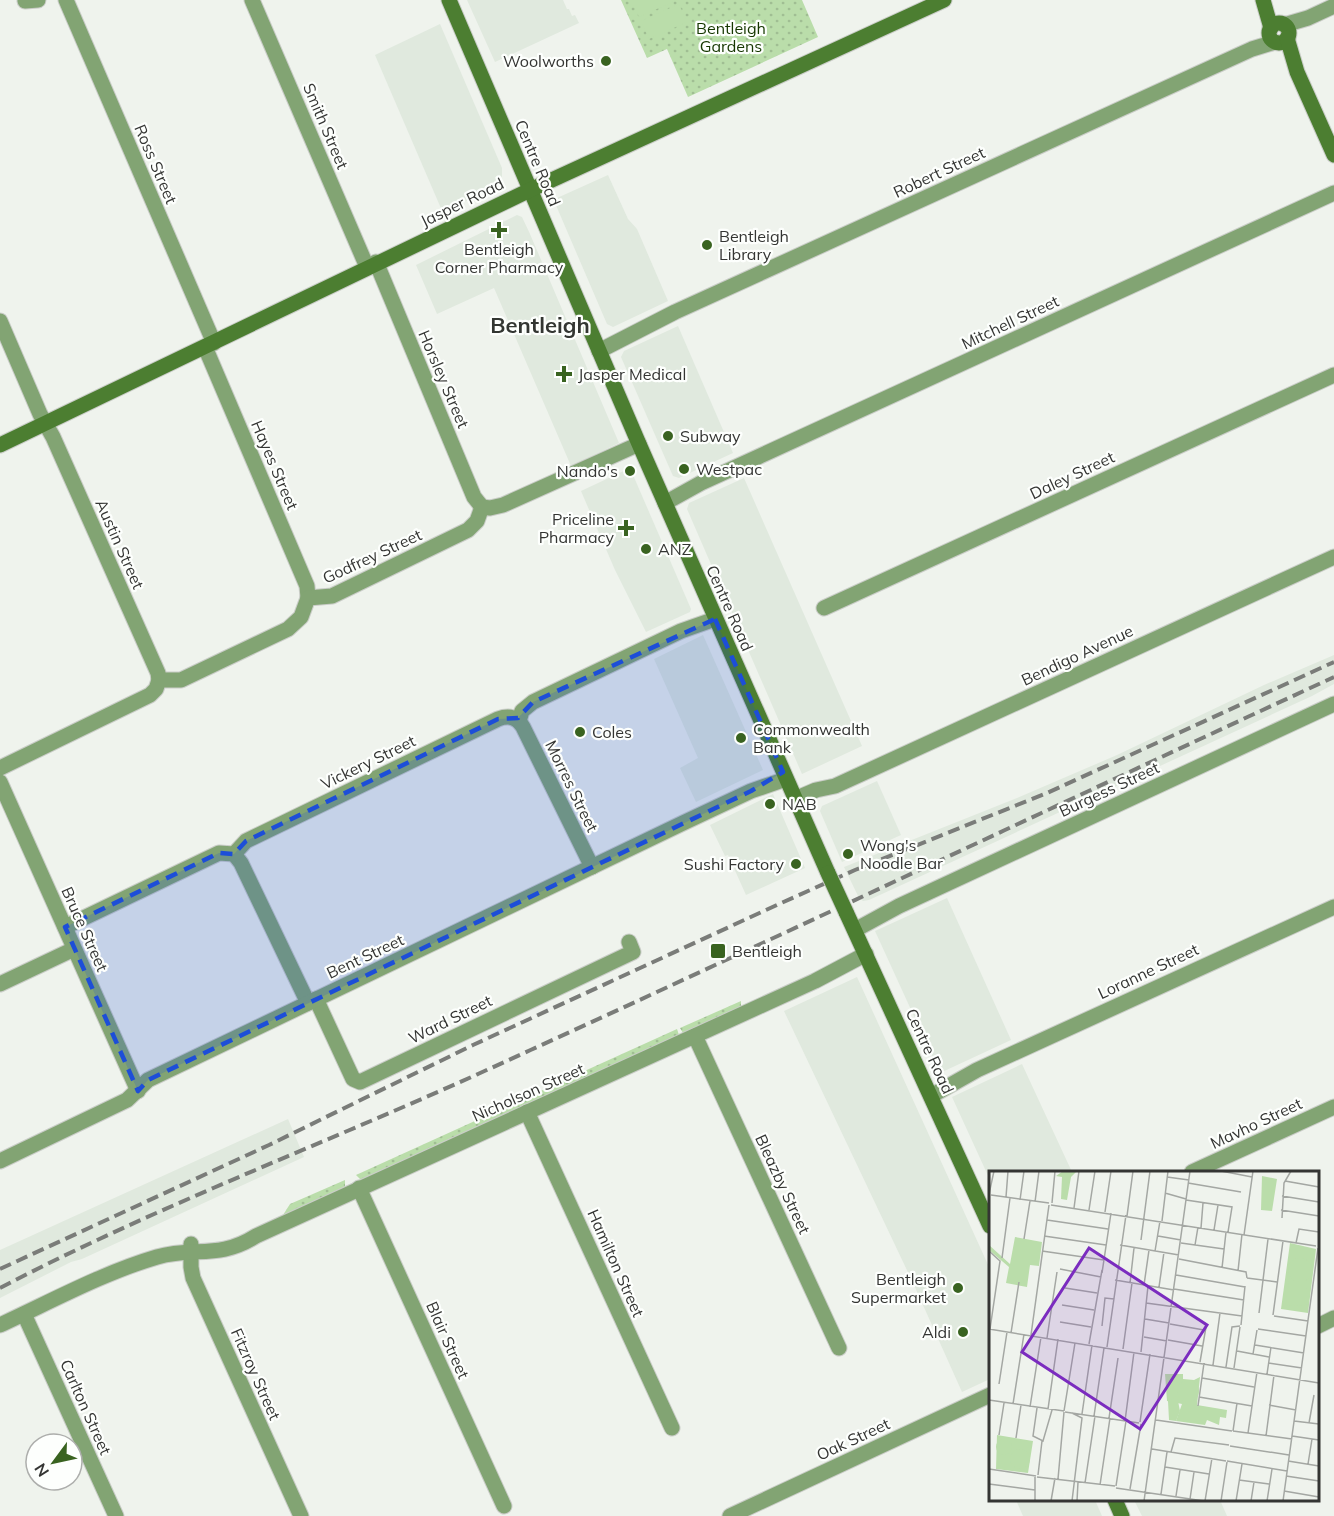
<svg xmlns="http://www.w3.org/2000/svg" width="1334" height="1516" viewBox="0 0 1334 1516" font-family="Mulish,sans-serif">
<defs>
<pattern id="grass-dots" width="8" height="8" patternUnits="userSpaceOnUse" patternTransform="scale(1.5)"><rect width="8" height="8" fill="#baddaa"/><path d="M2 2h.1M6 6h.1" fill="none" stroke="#a0be93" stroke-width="1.8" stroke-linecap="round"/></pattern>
</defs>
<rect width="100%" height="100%" fill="#eff3ed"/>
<!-- built -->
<g fill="#e0e9de">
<polygon points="467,0 563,0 567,9 569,9 572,16 575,15 579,23 495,62"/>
<polygon points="440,24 502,168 502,176 496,186 443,213 375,55"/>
<polygon points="608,175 628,219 637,229 668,301 613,327 607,324 555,203 557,198"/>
<polygon points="517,215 522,217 530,234 619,443 571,466 494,288 437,314 416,265"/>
<polygon points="678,326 733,453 679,478 673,476 621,357 624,351"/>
<polygon points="630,468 691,609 690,612 646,632 615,570 581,491"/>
<polygon points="744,478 862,746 802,774 687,509 689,503"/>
<polygon points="703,635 763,770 696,802 680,768 698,758 654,659"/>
<polygon points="1334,655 1334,684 1312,696 869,900 863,901 859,898 844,867 1017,798 1117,755 1264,685"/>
<polygon points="877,781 901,835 842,862 820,811 822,806"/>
<polygon points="773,794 805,868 746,895 728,855 725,856 710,825"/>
<polygon points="947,898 1011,1040 940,1073 875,931"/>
<polygon points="857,977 990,1269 990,1379 962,1392 914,1285 784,1011"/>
<polygon points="1022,1064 1072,1172 990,1172 990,1180 952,1097"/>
<polygon points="288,1119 304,1157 82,1259 71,1262 0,1298 0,1250"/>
<polygon points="1016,1500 1095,1500 1102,1516 1023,1516"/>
<polygon points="1134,1500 1220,1500 1227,1516 1142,1516"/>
</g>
<!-- grass -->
<g fill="url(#grass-dots)">
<polygon points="621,0 802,0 818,37 688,97 667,49 647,58"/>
<polygon points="741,1001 741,1007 683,1033 680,1028"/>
<polygon points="677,1029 679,1035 361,1180 356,1175"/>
<polygon points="345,1180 345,1187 283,1215 290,1204"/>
</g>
<!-- pitch -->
<g fill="#baddaa">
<polygon points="631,0 677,0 639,17"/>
<polygon points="679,4 687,22 649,39 641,21"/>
</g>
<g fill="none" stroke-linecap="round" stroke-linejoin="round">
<defs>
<g id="street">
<polyline points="66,0 214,343"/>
<polyline points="252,0 367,267"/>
<polyline points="25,1 38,0"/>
<polyline points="1284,25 1308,18 1334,6"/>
<polyline points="376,262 474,497 482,507"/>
<polyline points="0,321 40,414 53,437 158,673 159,680"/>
<polyline points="205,347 307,586 308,598"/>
<polyline points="599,351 675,312 1252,49 1275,42"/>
<polyline points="665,503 701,483 1334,193"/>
<polyline points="824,608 1334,375"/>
<polyline points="519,721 522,711 533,702 681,631 715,619"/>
<polyline points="0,768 150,695 156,689 159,680 181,680 288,629 301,617 308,598 332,596 468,530 477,521 482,507 490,508 503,505 639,444"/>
<polyline points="0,782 138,1091"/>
<polyline points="795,799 816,790 835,786 1334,557"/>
<polyline points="234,854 241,863 308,1003"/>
<path d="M 65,927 L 219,853 L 234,854 L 246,841 L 498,719 C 509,715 517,717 523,727 L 592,867"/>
<polyline points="855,930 899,906 1334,704"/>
<polyline points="0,984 74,949"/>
<polyline points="316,999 353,1079 360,1082 633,952 629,942"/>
<polyline points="695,1036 839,1348"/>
<polyline points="931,1096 977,1070 1334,907"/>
<polyline points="527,1112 672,1428"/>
<polyline points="0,1161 127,1100 148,1080 683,823 751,791 786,779"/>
<polyline points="1192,1172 1334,1107"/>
<polyline points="359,1188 504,1506"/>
<polyline points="191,1244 191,1267 193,1278 301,1516"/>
<polyline points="24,1314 116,1516"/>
<path d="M 0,1325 C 52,1301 103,1273 157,1257 C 195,1246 218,1260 256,1236 L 815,981 L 866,954"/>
<polyline points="1318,1326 1334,1318"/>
<polyline points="730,1516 990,1395"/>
</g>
<g id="secondary">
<polyline points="449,0 639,444 828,873"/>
<polyline points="1263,0 1271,28"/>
<circle cx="1279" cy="33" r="10"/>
<polyline points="1287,38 1297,72 1334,155"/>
<polyline points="0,445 530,190 944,0"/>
<polyline points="846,912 990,1226"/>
<polyline points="1115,1500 1122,1516"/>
</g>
</defs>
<!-- street casing -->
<use href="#street" stroke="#cacdc8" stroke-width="17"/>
<!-- secondary casing -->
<use href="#secondary" stroke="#cacdc8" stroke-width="17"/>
<!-- street -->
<use href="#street" stroke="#82a473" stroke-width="15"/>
<!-- secondary -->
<use href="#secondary" stroke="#4c7e31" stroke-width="15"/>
<!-- rail -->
<g stroke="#7a7c79" stroke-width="4" stroke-dasharray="12 6" stroke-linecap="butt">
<polyline points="0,1269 269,1145 473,1045 779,904 855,870 1047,793 1334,662"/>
<path d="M 0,1288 C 155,1207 319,1146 478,1074 C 764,944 1048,809 1334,677"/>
</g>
<defs>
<polyline id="secondary-bridge" points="828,873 846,912"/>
</defs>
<!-- secondary-bridge casing -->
<use href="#secondary-bridge" stroke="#cacdc8" stroke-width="17" stroke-linecap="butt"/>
<!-- secondary-bridge -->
<use href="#secondary-bridge" stroke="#4c7e31" stroke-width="15"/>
</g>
<!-- marked area -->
<path fill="#1d4ed8" fill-opacity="0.2" stroke="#1d4ed8" stroke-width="4.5" stroke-dasharray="12 8" stroke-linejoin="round" d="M 715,619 L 783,772 L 751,791 L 148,1080 L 138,1091 L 65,927 L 219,853 L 234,854 L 246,841 L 498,719 L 518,718 L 533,702 Z"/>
<!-- markers -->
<g fill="#396320" stroke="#fdfffd" stroke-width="2">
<circle cx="606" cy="61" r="6"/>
<path d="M496 221h6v6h6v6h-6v6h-6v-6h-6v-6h6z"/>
<circle cx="707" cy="245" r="6"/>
<path d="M561 365h6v6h6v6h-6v6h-6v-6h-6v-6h6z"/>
<circle cx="668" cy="436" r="6"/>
<circle cx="684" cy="469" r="6"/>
<circle cx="630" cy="471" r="6"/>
<path d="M623 519h6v6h6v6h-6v6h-6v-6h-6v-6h6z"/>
<circle cx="646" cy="549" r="6"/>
<circle cx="580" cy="732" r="6"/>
<circle cx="741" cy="738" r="6"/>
<circle cx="770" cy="804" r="6"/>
<circle cx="848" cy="854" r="6"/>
<circle cx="796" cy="864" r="6"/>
<rect x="710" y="943" width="16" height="16" rx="3"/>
<circle cx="958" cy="1288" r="6"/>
<circle cx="963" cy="1332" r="6"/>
</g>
<g text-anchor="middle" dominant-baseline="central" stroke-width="4.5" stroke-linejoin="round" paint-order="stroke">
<!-- park labels -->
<g font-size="16" fill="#163700" stroke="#fdfffd">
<text x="731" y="28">Bentleigh<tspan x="731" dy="18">Gardens</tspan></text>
</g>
<!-- poi labels -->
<g font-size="16" fill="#343533" stroke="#fdfffd" text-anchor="start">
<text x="594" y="61" text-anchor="end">Woolworths</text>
<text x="719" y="236">Bentleigh<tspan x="719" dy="18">Library</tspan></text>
<text x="499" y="249" text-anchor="middle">Bentleigh<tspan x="499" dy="18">Corner Pharmacy</tspan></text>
<text x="578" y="374">Jasper Medical</text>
<text x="680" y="436">Subway</text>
<text x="696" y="469">Westpac</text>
<text x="618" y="471" text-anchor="end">Nando's</text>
<text x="614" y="519" text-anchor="end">Priceline<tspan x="614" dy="18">Pharmacy</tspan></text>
<text x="658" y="549">ANZ</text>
<text x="753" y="729">Commonwealth<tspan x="753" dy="18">Bank</tspan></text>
<text x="592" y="732">Coles</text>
<text x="782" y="804">NAB</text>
<text x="860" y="845">Wong's<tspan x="860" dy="18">Noodle Bar</tspan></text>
<text x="784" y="864" text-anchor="end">Sushi Factory</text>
<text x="732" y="951">Bentleigh</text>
<text x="946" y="1279" text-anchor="end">Bentleigh<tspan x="946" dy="18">Supermarket</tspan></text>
<text x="951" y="1332" text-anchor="end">Aldi</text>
</g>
<!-- street labels -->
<g font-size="16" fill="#343533" stroke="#fdfffd">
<text transform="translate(326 126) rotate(67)">Smith Street</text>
<text transform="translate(538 163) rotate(67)">Centre Road</text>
<text transform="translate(156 164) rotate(67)">Ross Street</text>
<text transform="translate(939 172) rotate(-25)">Robert Street</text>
<text transform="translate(462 202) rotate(-26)">Jasper Road</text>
<text transform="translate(1010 322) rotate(-25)">Mitchell Street</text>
<text transform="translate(444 379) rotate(67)">Horsley Street</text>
<text transform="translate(275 465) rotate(67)">Hayes Street</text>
<text transform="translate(1072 475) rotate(-25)">Daley Street</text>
<text transform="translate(120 544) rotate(66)">Austin Street</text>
<text transform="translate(372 556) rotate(-25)">Godfrey Street</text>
<text transform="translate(730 608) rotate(66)">Centre Road</text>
<text transform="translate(1077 655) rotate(-25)">Bendigo Avenue</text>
<text transform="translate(368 762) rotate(-26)">Vickery Street</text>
<text transform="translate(572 786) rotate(64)">Morres Street</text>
<text transform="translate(1109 789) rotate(-25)">Burgess Street</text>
<text transform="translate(85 929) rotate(66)">Bruce Street</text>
<text transform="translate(365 956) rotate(-25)">Bent Street</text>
<text transform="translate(1148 971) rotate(-25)">Loranne Street</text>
<text transform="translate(450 1019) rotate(-26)">Ward Street</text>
<text transform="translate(930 1051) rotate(65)">Centre Road</text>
<text transform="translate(528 1092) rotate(-24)">Nicholson Street</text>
<text transform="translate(1256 1123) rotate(-25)">Mavho Street</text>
<text transform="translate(783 1184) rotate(65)">Bleazby Street</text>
<text transform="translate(616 1263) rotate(66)">Hamilton Street</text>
<text transform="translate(448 1340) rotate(66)">Blair Street</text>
<text transform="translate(256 1374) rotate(66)">Fitzroy Street</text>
<text transform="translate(86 1407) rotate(66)">Carlton Street</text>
<text transform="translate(853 1439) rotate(-25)">Oak Street</text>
</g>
<!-- district labels -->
<g font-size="22" font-weight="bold" fill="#333632" stroke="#fdfffd">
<text x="540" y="325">Bentleigh</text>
</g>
</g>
<!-- overview -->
<g transform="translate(989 1171)">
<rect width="330" height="330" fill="#eff3ed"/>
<path d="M 74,0 L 88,0 L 82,6 L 78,29 L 72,28 L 73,6 L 67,5 ZM 26,66 L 53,71 L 50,95 L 41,94 L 38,116 L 17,112 L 20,96 L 0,79 L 0,74 L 21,93 ZM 301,72 L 327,78 L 319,142 L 292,138 ZM 176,203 L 194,203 L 194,208 L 205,209 L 211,206 L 208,234 L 238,239 L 237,247 L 231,246 L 230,254 L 218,249 L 216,254 L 187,250 L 193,233 L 178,230 ZM 8,264 L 44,270 L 39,302 L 7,298 Z" fill="#baddaa"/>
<path d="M 273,5 L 288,8 L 283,40 L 272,39 ZM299 99a12 12 0 1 1 24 0a12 12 0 1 1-24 0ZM 299,112 L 300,117 L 318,117 L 317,134 L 297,135 ZM188 220a11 11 0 1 1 22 0a11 11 0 1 1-22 0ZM 188,225 L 191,240 L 187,250 L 180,249 L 179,230 ZM7 276a8 8 0 1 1 16 0a8 8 0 1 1-16 0ZM21 288a10 10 0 1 1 20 0a10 10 0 1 1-20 0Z" fill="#baddaa"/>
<path fill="none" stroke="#a4a7a3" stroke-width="1.5" d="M 232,0 L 263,6M 178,6 L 200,9M 296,10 L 330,16M 199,12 L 252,21M 176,22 L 197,28M 0,23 L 5,0M 2,24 L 60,32M 293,25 L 330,31M 17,26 L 19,0M 31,29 L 35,0M 197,29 L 243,36 L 239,61M 46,31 L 50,0M 63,32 L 66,0M 62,34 L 327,75M 85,37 L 90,0M 100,39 L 106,0M 292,39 L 330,45M 116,41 L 122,0M 138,45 L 144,0M 293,47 L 295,12 L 302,0M 58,49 L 119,58M 173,50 L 179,0M 212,57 L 214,32M 225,59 L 229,34M 255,64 L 264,0M 55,65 L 117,74M 169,65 L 192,69M 35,68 L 41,30M 152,69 L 161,0M 192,72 L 235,78M 307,72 L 310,58 L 330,61M 131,74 L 190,84M 206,74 L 209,56M 0,80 L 11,90 L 1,158M 53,80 L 115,89M 166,80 L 171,50M 13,87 L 21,27M 190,88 L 257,101 L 258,107M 233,97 L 237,61M 71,98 L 112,106M 249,100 L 253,63M 113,102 L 122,42M 187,104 L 256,116M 258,107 L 288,111M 126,109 L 185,119M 141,112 L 145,77M 155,114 L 160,79M 170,116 L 175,81M 76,117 L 108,122M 185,118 L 255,129M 157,132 L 253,145M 73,134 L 105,139M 270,142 L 279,68M 284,144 L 294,70M 285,145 L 319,150M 156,148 L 180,152M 71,151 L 102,156M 181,153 L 215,159M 252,154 L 256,115M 113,155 L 116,127 L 125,128M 0,158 L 330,212M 269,158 L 317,165M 22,162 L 30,111M 42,164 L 60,34M 155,166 L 178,170M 58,167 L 68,101M 179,169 L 213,175M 100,173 L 113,99M 266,174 L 315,182M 118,176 L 137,44M 134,178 L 143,112M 248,180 L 280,186M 152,181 L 159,115M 264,183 L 268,159M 211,191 L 217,156M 279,192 L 313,197M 224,194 L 231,142M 237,196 L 243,156 L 251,155M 245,197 L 251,156M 278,203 L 282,176M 213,207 L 265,216M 10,213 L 18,161M 210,226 L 263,235M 0,229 L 75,240M 24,233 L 35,163M 280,234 L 307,239M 209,235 L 215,192M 41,236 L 52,166M 48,237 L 44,265 L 54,270 L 63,239M 59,238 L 69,168M 75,240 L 86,172M 76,241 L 150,252M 93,243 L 103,174M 105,245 L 115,177M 120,247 L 129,187M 167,249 L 243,260M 136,250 L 145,181M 305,250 L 330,253M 151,251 L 161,183M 320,252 L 325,224M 244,260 L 303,268M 244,260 L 248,232M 259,262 L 268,201M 10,264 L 15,232M 277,265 L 285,204M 303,265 L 330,269M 27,267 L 32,234M 241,275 L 300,284M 163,278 L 237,290M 182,281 L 186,267 L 240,274M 238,290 L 298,300M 299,290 L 330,295M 319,293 L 323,268M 176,296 L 220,303M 0,298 L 47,305M 49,304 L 53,270M 297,305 L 330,310M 46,306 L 46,330M 48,306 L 126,315M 69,308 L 75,241M 250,309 L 280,313M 96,312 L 106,245M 0,313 L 46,319M 111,314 L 121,247M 127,315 L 137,250M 127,317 L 215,330M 141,318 L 152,253M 295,320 L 330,326M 172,323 L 178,281M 187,325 L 191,299M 201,328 L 205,301M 62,330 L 66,307M 83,330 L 93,247 L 83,242M 88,330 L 89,311M 155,330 L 201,0M 216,330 L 223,287M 232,330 L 238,291M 247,330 L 253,293M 262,330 L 265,311M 278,330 L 283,298M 294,330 L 329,77"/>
<path fill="#7b2cbf" fill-opacity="0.15" stroke="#7b2cbf" stroke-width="3" d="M 100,77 L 218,154 L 151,258 L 33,181 Z"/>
<rect width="330" height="330" fill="none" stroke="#343533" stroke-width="3"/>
</g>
<!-- north arrow -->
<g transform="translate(54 1462) rotate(237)"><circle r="28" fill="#fdfffd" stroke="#adaeac" stroke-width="1.5"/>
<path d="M0-4.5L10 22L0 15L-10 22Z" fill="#396320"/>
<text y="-9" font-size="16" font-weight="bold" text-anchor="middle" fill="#343533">N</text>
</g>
</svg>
